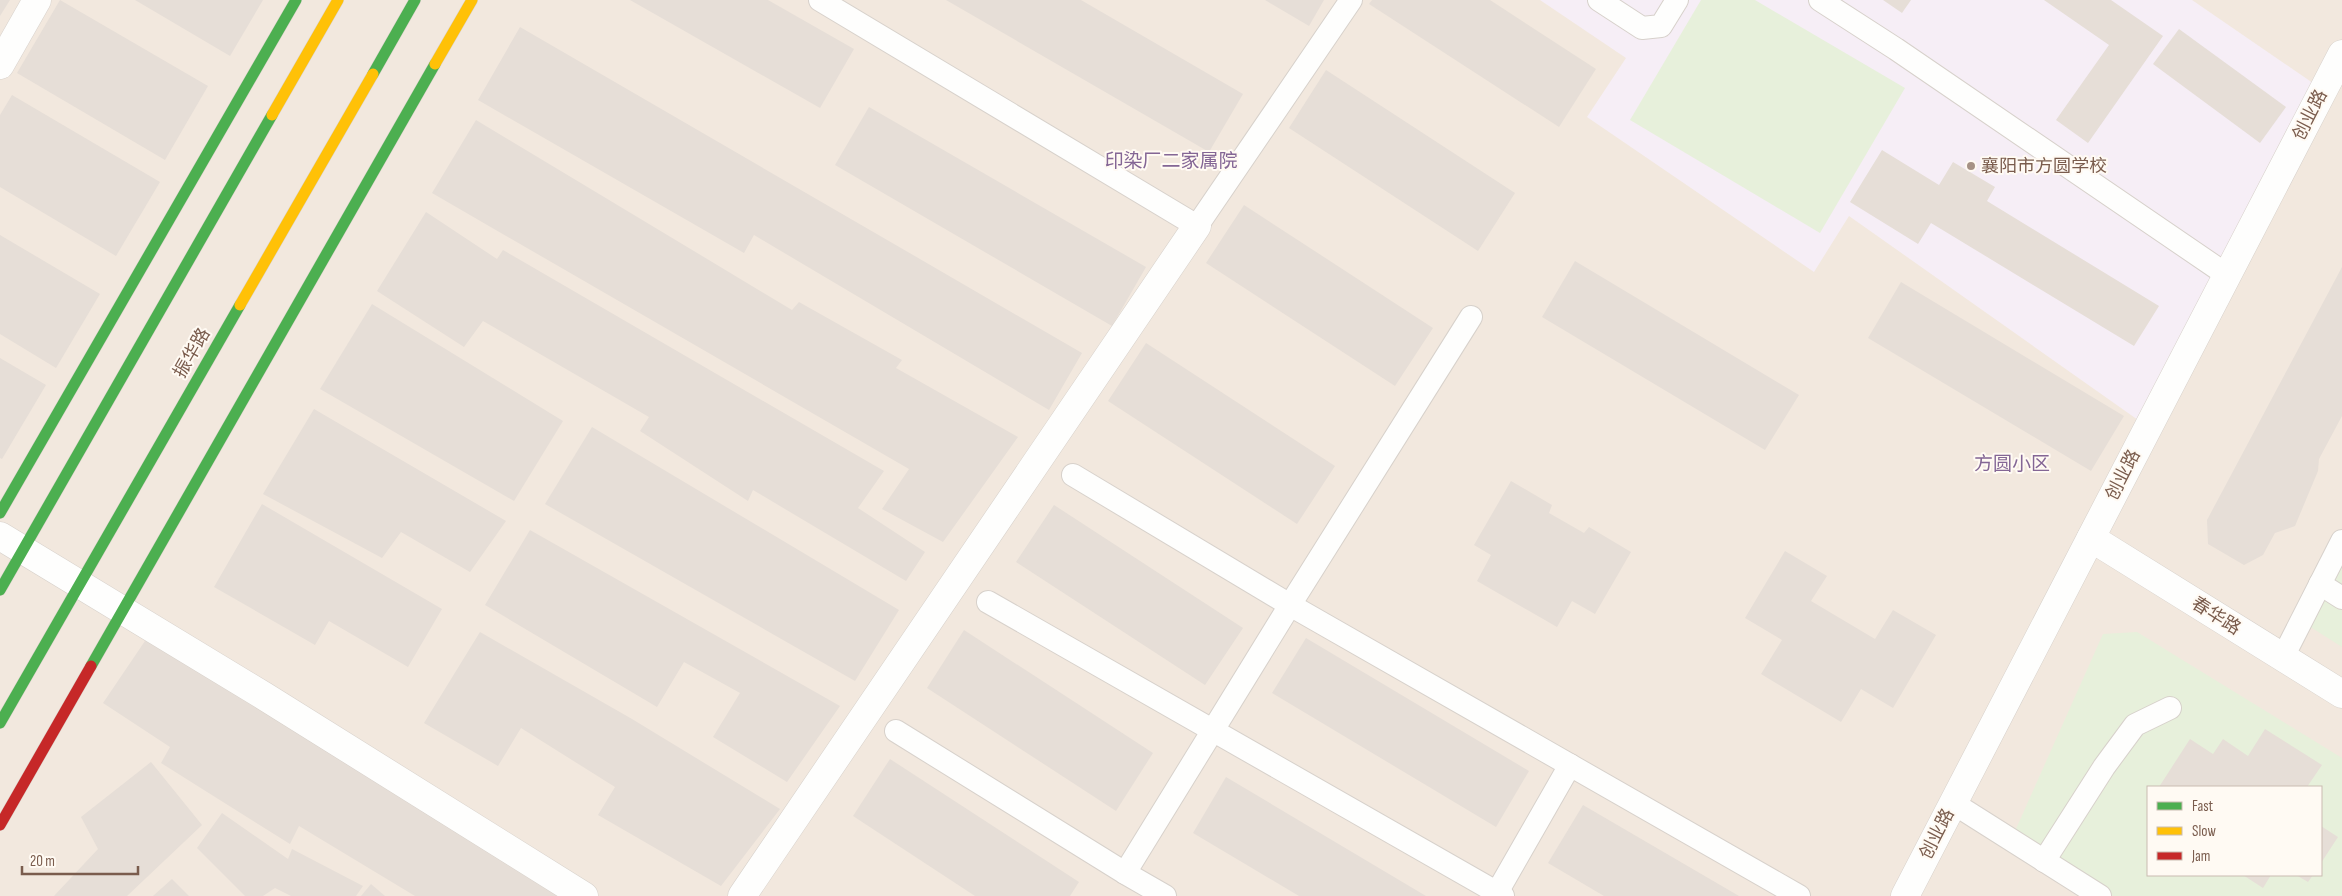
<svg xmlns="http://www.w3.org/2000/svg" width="2342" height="896" viewBox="0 0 2342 896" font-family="'Sofia Sans Condensed','Noto Sans SC',sans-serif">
<rect width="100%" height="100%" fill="#f9f5f0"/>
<!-- residential -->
<path fill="#f2e8de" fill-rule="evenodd" d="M 0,0 L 2342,0 L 2342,896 L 0,896 ZM 2148,787 L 2321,787 L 2321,875 L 2148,875 Z"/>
<!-- education -->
<polygon fill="#f6eef6" points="1540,0 2192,0 2323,90 2148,427 1849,216 1814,272 1587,117 1626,58"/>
<!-- green -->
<g fill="#e7f0db" fill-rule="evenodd">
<polygon points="1701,0 1755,0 1905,88 1820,233 1630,120"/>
<polygon points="2342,541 2342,647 2301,621"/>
<path d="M 2137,632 L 2342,758 L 2342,896 L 2100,896 L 2011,840 L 2103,634 ZM 2148,787 L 2321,787 L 2321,875 L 2148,875 Z"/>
</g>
<!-- building -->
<g fill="#e6ded7">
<polygon points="0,0 10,0 0,16"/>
<polygon points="60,0 208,86 165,160 17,73"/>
<polygon points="135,0 263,0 230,56"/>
<polygon points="630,0 768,0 854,49 820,108"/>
<polygon points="946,0 1081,0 1243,94 1209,152"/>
<polygon points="1265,0 1324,0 1309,26"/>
<polygon points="1372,0 1490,0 1596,69 1559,127 1369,4"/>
<polygon points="1883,0 1911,0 1902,13"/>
<polygon points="2044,0 2111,0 2163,36 2088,143 2056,120 2109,45"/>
<polygon points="520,27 1082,353 1049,410 754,235 744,253 478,100"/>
<polygon points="2179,29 2286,107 2260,143 2153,64"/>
<polygon points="1326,70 1515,193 1478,251 1289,128"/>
<polygon points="12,95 160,182 116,256 0,187 0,115"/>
<polygon points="869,107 1146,267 1112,326 835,165"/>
<polygon points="476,120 792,310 799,302 902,360 896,368 1018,437 943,542 882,509 909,469 432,193"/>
<polygon points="1882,150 1939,185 1953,162 1995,187 1987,201 2159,306 2134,346 1931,223 1918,244 1850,202"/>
<polygon points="1244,205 1433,328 1395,386 1206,263"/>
<polygon points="426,212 497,259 503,250 884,471 858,508 925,552 906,581 753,490 748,501 640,431 649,417 483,321 464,347 377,291"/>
<polygon points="0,235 100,294 56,368 0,334"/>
<polygon points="1575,261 1799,395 1765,450 1542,317"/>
<polygon points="2342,267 2342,416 2319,459 2318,471 2295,526 2275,533 2263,555 2244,565 2208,544 2207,520"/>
<polygon points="1901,282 2124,416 2091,471 1868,338"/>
<polygon points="372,304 563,421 514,501 320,389"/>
<polygon points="1146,343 1335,466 1297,524 1108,401"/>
<polygon points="0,358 46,385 2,459 0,458"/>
<polygon points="314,409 506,521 470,572 401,532 382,558 263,494"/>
<polygon points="592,427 899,610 855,681 545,504"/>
<polygon points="1511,481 1552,505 1549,513 1584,533 1589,527 1631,552 1595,614 1572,601 1557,627 1477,581 1491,555 1474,545"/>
<polygon points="262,504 442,609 408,667 329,621 315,645 214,587"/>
<polygon points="1054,505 1243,628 1205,685 1016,562"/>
<polygon points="530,530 840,706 787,782 713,737 740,693 684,662 657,707 485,605"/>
<polygon points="1785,551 1827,576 1811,601 1875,639 1893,610 1936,635 1893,708 1861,689 1841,722 1761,674 1782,640 1745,618"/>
<polygon points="964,630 1153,753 1116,811 927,688"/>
<polygon points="480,632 632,719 780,809 721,886 598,815 615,787 521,728 498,766 424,723"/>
<polygon points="147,638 558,896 415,896 299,826 290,844 161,763 170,747 103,703"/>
<polygon points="1306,638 1529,771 1496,827 1272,693"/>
<polygon points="2265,729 2322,765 2307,787 2159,787 2190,739 2213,754 2223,739 2248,756"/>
<polygon points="890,759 1079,882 1070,896 975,896 853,816"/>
<polygon points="151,762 202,825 127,896 54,896 98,849 81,817"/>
<polygon points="1226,777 1426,896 1299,896 1193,833"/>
<polygon points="1583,805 1739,896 1604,896 1548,863"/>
<polygon points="222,813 288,859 292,849 363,886 356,896 291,896 275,888 263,896 245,896 197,848"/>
<polygon points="2321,826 2338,837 2321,863"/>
<polygon points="2243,875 2271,875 2263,888"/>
<polygon points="2296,875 2313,875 2308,882"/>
<polygon points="172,879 189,896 153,896"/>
<polygon points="371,884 385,896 361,896"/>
</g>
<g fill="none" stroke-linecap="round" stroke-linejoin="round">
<defs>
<g id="lane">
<polyline points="820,0 1197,226 1351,0"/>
<polyline points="1599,0 1642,28 1661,26 1677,0"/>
<polyline points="1820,0 1896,49 2227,275"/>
<polyline points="1073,475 1290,605 1799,896"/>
<polyline points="2320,584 2342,598"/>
<polyline points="988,602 1503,896"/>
<polyline points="2283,657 2342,541"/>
<polyline points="896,731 1125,873"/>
<polyline points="1953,803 2100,896"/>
<polyline points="2044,861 2104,767 2135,725 2170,708"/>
<polyline points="1165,896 1125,873 1290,605 1471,317"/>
<polyline points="1495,896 1570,765"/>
</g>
<g id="street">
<polyline points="0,65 37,0"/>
<polyline points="0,536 264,696 584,896"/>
<polyline points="2091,538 2342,694"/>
<polyline points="742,896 1197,226"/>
<polyline points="1905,896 2342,54"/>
</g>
<g id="fast">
<polyline points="373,74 415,0"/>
<polyline points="0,513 296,0"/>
<polyline points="0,590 272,115"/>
<polyline points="91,666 435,64"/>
<polyline points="0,723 240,305"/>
</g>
<g id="slow">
<polyline points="435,64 472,0"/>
<polyline points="272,115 338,0"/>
<polyline points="240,305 373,74"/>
</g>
<polyline id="jam" points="0,825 91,666"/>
</defs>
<!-- lane casing -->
<use href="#lane" stroke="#d7d1cb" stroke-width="24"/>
<!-- street casing -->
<use href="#street" stroke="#d7d1cb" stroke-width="29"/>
<!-- fast casing -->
<use href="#fast" stroke="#d9d2cb" stroke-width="12"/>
<!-- slow casing -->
<use href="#slow" stroke="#d9d2cb" stroke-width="12"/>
<!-- jam casing -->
<use href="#jam" stroke="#d9d2cb" stroke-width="12"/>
<!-- lane -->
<use href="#lane" stroke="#fefefd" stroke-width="22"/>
<!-- street -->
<use href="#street" stroke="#fefefd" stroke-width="28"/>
<!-- fast -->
<use href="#fast" stroke="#4caf50" stroke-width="11"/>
<!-- slow -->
<use href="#slow" stroke="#ffc107" stroke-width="11"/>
<!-- jam -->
<use href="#jam" stroke="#c62828" stroke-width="11"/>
</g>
<!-- markers -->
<circle fill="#a69286" stroke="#fffaf3" stroke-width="2" cx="1971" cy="166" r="5"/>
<g text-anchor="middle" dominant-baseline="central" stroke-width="4" stroke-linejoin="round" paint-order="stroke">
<!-- street labels -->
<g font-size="18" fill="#7a5c4d" stroke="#fffaf3">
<text transform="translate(2310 115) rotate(-63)">创业路</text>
<text transform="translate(192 353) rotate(-60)">振华路</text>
<text transform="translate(2123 475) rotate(-63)">创业路</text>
<text transform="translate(2216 616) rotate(32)">春华路</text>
<text transform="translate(1937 834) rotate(-63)">创业路</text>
</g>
<!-- poi labels -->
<g font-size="18" fill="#7a5c4d" stroke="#fffaf3" text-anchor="start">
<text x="1981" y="166">襄阳市方圆学校</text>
</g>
<!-- neighbourhood labels -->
<g font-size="19" fill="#846695" stroke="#fffaf3">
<text x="1171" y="161">印染厂二家属院</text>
<text x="2012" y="464">方圆小区</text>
</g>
</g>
<!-- legend -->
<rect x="2147" y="786" width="175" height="90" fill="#fffaf3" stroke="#cabbb1"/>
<rect x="2157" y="802" width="25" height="8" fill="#4caf50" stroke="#cabbb1"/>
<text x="2192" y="811" font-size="15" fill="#7a5c4d">Fast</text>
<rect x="2157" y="827" width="25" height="8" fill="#ffc107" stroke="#cabbb1"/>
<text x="2192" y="836" font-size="15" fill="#7a5c4d">Slow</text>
<rect x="2157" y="852" width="25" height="8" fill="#c62828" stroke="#cabbb1"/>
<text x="2192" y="861" font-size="15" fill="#7a5c4d">Jam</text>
<!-- scale -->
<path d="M22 866v8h116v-8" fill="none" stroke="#7a5c4d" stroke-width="2.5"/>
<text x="30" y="866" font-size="15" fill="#7a5c4d" stroke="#fffaf3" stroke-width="4" paint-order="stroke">20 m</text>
</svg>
